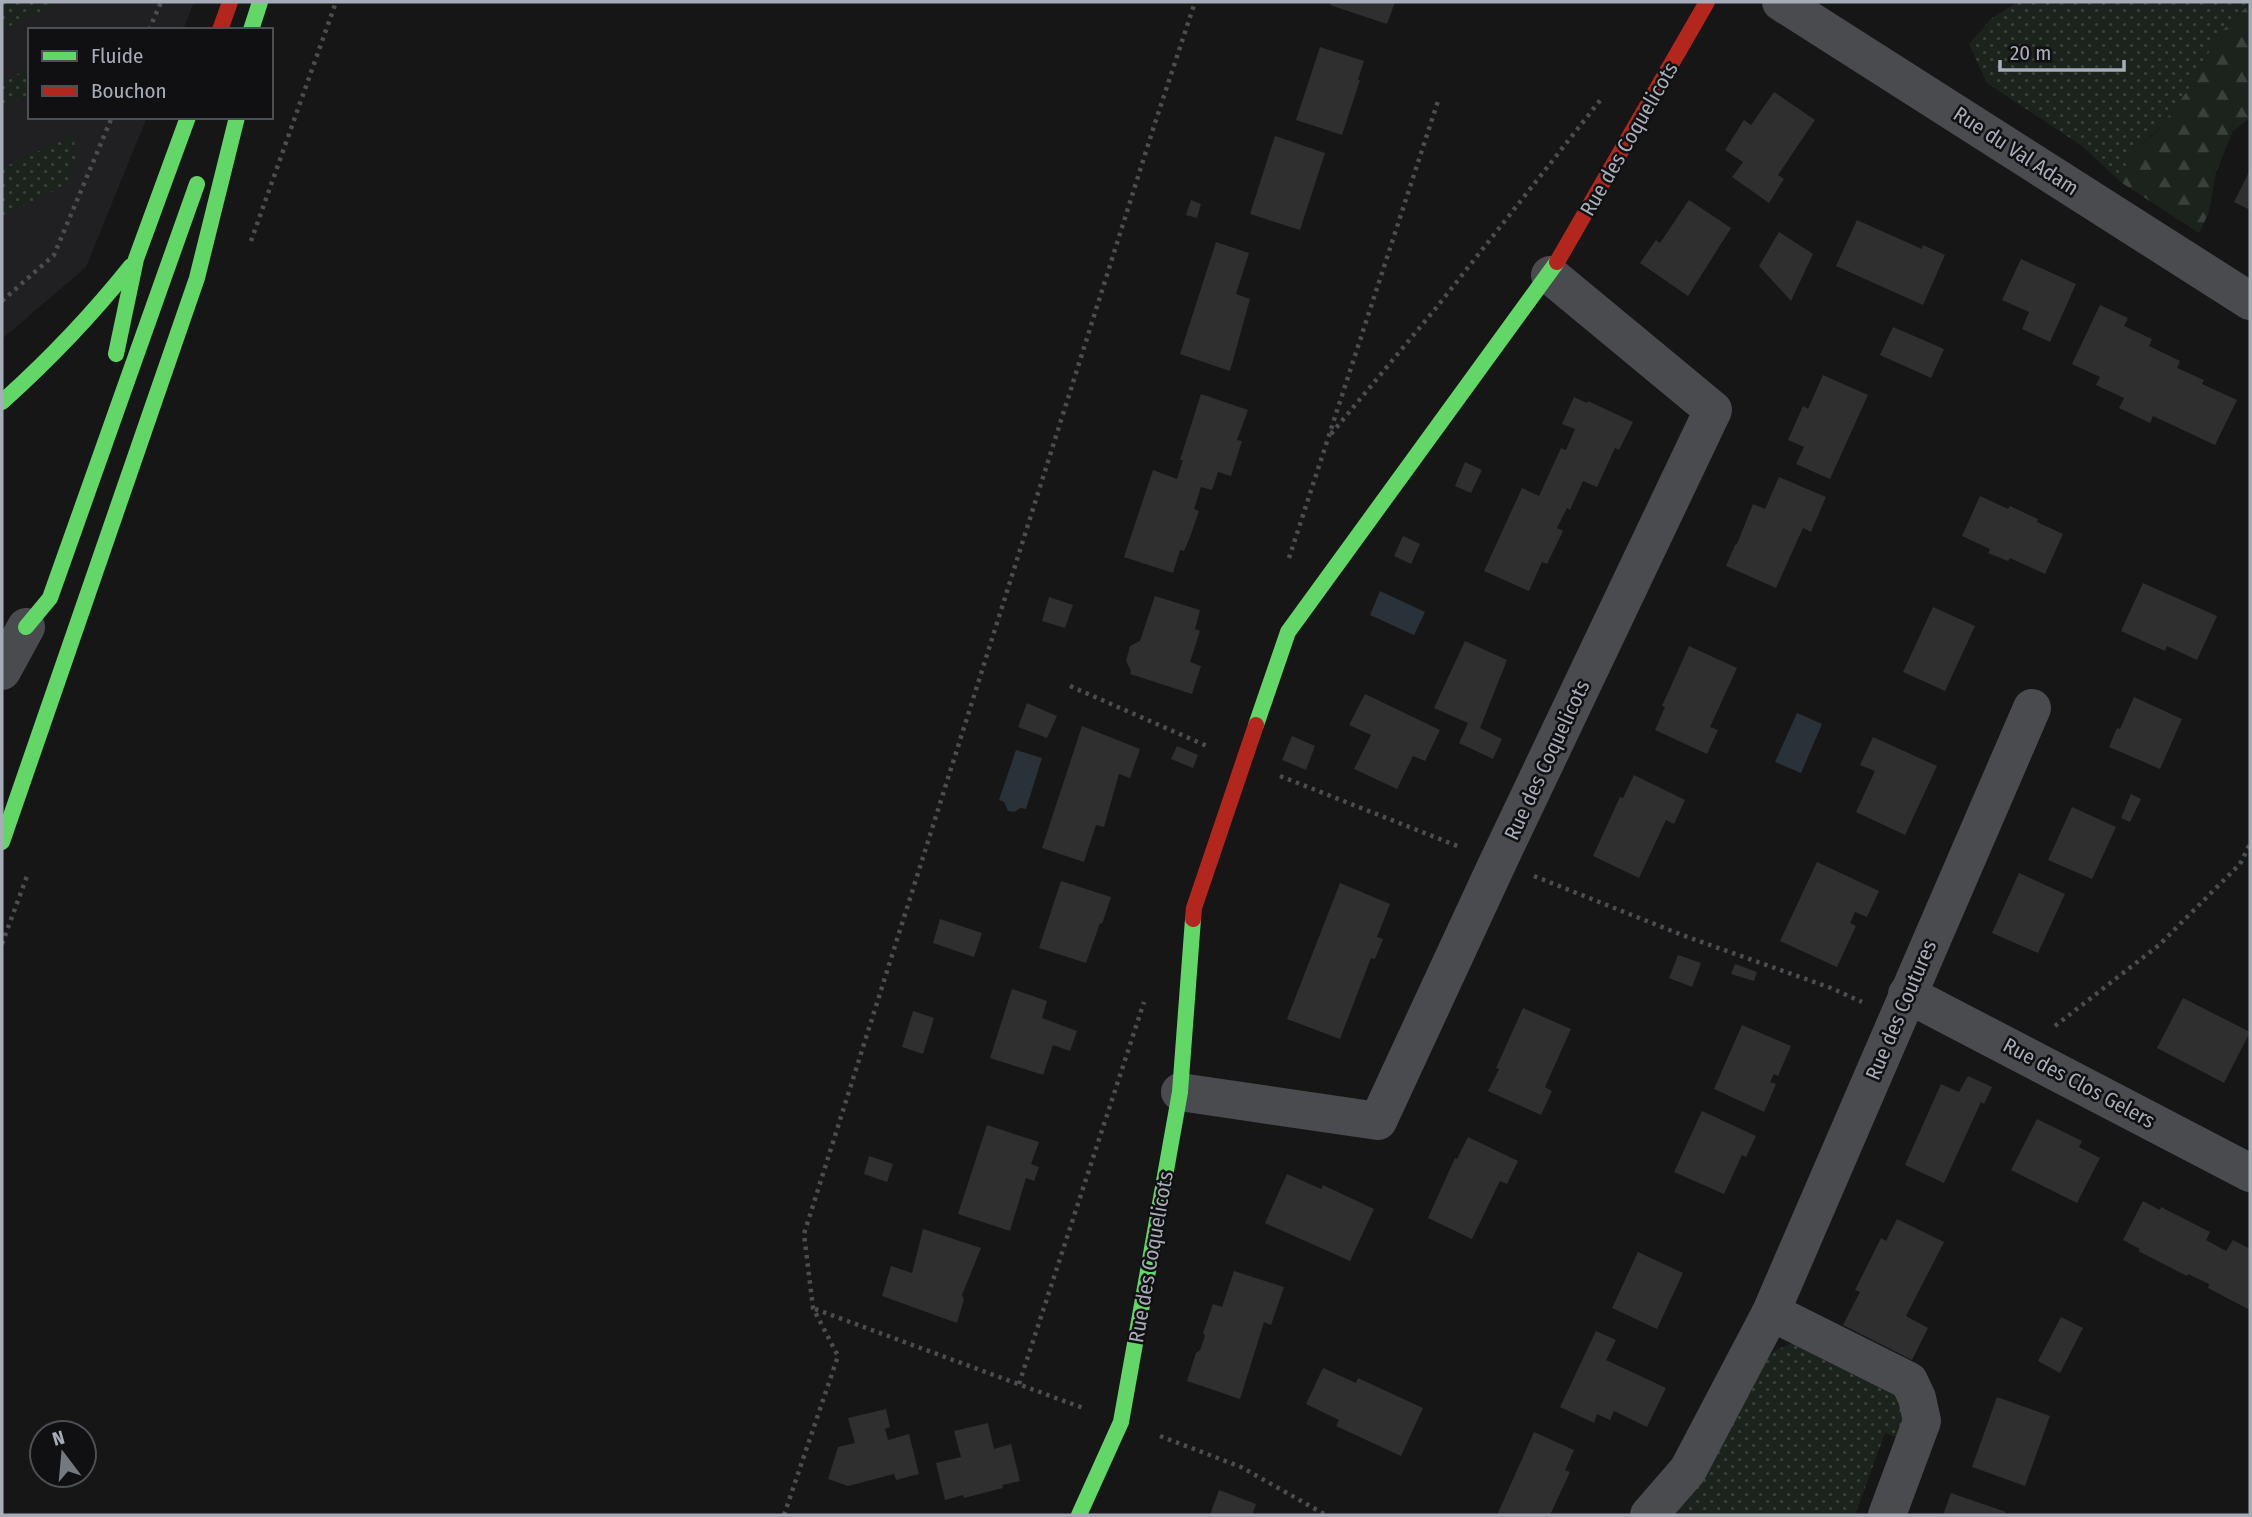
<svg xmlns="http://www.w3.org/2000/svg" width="2252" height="1517" viewBox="0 0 2252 1517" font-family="'Fira Sans Condensed',sans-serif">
<defs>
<pattern id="grass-dots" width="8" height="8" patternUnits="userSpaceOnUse" patternTransform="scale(1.75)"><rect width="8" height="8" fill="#1c231c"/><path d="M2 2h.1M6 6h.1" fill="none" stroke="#3a403b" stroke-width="1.8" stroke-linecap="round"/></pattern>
<pattern id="forest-firs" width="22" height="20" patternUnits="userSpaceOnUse" patternTransform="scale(1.75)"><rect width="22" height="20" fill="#1c231c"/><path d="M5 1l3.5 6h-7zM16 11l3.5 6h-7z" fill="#3a403b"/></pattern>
</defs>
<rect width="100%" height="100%" fill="#161616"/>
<!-- built -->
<polygon fill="#202022" points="2,2 194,2 183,30 30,30 30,117 147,117 86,267 2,339"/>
<!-- grass -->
<g fill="url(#grass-dots)">
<polygon points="2,2 61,2 2,30"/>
<polygon points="2017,2 2250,2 2221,32 2188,90 2162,125 2129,156 2122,183 2082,146 1987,83 1969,44 1992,18"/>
<polygon points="30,68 30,94 2,108 2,82"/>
<polygon points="74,135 76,162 65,186 2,216 2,168"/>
<polygon points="1793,1343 1884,1380 1905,1406 1901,1439 1885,1433 1855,1515 1666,1515 1757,1372 1774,1351"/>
</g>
<!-- forest -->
<polygon fill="url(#forest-firs)" points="2250,3 2250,118 2233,131 2216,172 2209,212 2199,233 2122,183 2129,156 2158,130 2188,90 2221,32"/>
<!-- water -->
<g fill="#293238">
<polygon points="1380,591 1425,612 1414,635 1370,615"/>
<polygon points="1797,713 1822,724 1801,773 1775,762"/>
<polygon points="1016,750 1042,758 1026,809 1021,808 1014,812 1008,811 1004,802 999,800"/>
</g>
<!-- building -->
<g fill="#2f2f30">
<polygon points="1332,2 1395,2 1387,24 1330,5"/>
<polygon points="1320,47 1364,61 1358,80 1360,80 1342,135 1296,120"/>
<polygon points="1774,92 1815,120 1778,175 1784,179 1769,203 1732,177 1743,162 1725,150 1744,120 1751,125"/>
<polygon points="1275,136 1325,153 1300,230 1250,214"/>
<polygon points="2250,170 2250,210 2234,202"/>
<polygon points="1191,200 1201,204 1197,218 1186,215"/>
<polygon points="1689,200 1731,228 1688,296 1640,263 1656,240 1660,243"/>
<polygon points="1857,220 1922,249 1923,245 1945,255 1923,305 1836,266"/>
<polygon points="1779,232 1813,254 1791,301 1759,266"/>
<polygon points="1216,242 1249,253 1236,294 1250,299 1230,371 1180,354"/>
<polygon points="2021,259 2076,284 2050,342 2022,329 2029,312 2002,300"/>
<polygon points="2100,305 2128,318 2124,326 2152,339 2149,346 2180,361 2177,368 2204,380 2202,384 2237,400 2215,445 2153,416 2150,423 2119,408 2124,398 2096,385 2100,377 2072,364"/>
<polygon points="1893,327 1944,349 1931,378 1880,355"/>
<polygon points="1823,375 1868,395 1830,479 1796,464 1804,447 1788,440 1803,406 1808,409"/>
<polygon points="1201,394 1248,410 1237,440 1242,441 1231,476 1218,472 1212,490 1201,487 1194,509 1199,511 1190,537 1184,551 1180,550 1173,573 1124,557 1153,470 1177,479 1183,460 1180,460"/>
<polygon points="1574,397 1587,403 1588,401 1633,422 1619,450 1615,448 1597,487 1583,481 1570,510 1567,508 1557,528 1563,531 1547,564 1542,562 1529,591 1484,571 1522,488 1539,496 1561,448 1566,450 1575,429 1562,424"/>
<polygon points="1465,462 1482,470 1471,493 1455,486"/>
<polygon points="1779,477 1826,497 1811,532 1803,528 1776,588 1726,566 1735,545 1737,544 1753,504 1765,509"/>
<polygon points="1980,496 2008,509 2010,506 2038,519 2037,522 2063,534 2045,574 2010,558 2008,561 1988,553 1990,549 1962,536"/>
<polygon points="1403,536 1420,544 1411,564 1394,556"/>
<polygon points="2143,583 2217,616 2197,660 2167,646 2165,651 2121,631"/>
<polygon points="1155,596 1200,610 1195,629 1200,631 1190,662 1201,666 1192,694 1130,674 1131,671 1126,661 1130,646 1140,641"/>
<polygon points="1049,597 1073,605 1065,628 1042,621"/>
<polygon points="1933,607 1975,626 1945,691 1903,672"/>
<polygon points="1465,641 1507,660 1480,728 1502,739 1493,759 1459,743 1468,723 1434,708"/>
<polygon points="1689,646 1737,668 1710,727 1718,730 1707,754 1655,730 1665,707 1662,706"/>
<polygon points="1365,694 1440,730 1425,761 1413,756 1397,789 1354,769 1371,735 1349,725"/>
<polygon points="2134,697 2182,719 2160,769 2109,747 2117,728 2120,729"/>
<polygon points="1027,703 1057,716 1047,738 1018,727"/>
<polygon points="1082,726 1140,749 1130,778 1119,774 1104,827 1096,825 1084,862 1042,848"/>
<polygon points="1292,736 1315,746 1306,770 1282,760"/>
<polygon points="1873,737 1937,766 1905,835 1856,812 1875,771 1860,765"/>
<polygon points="1177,746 1198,755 1193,768 1171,759"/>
<polygon points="1634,775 1685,800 1674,824 1666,820 1639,878 1593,856 1620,797 1623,798"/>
<polygon points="2131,794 2141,799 2130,822 2121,818"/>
<polygon points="2072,807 2116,827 2092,879 2048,860"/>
<polygon points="1817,862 1879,891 1867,917 1855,912 1850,923 1856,926 1837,967 1780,941"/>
<polygon points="2019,873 2065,894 2038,953 1992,933"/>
<polygon points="1061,881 1111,897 1102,924 1100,923 1086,963 1039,948"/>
<polygon points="1340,883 1390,904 1377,937 1383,939 1375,959 1371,958 1340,1039 1287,1019"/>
<polygon points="940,919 982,933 974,957 933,943"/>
<polygon points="1678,955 1701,963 1692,987 1669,978"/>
<polygon points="1735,964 1757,972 1754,981 1731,974"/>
<polygon points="1012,989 1047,1001 1042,1018 1077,1031 1070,1051 1053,1045 1043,1075 990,1058"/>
<polygon points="2183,998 2250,1032 2224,1083 2157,1048"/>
<polygon points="1523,1008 1571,1029 1545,1087 1552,1091 1541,1115 1488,1091 1499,1069 1496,1068"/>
<polygon points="913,1011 934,1018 923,1054 902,1047"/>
<polygon points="1742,1025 1791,1046 1778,1076 1774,1074 1770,1082 1776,1084 1764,1112 1714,1089"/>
<polygon points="1968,1076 1992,1087 1984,1104 1981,1102 1944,1183 1905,1165 1941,1084 1959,1092"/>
<polygon points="1702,1111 1756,1136 1746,1157 1742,1155 1724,1194 1674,1172"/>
<polygon points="2037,1119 2082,1141 2079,1147 2100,1158 2077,1203 2011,1170"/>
<polygon points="987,1125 1039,1142 1031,1164 1039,1167 1034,1181 1026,1178 1010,1231 958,1214"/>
<polygon points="1468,1137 1518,1161 1507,1184 1500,1181 1472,1239 1428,1218 1455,1158 1457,1159"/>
<polygon points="869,1156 893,1164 887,1182 864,1174"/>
<polygon points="1287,1174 1321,1189 1323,1185 1374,1209 1350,1261 1265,1223"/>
<polygon points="2143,1201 2160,1210 2161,1207 2210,1232 2206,1240 2226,1251 2233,1240 2250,1249 2250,1310 2208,1288 2209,1284 2188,1274 2187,1276 2138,1251 2140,1249 2123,1240"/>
<polygon points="1897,1219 1944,1242 1906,1316 1928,1328 1912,1360 1843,1325 1860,1292 1855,1290 1881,1238 1886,1241"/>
<polygon points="923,1229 981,1248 962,1295 964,1299 957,1323 882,1296 891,1266 912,1273"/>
<polygon points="1638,1252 1683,1273 1657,1329 1612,1308"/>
<polygon points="1234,1271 1284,1287 1271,1325 1264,1322 1240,1399 1187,1381 1196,1353 1200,1350 1205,1336 1203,1333 1213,1304 1222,1307"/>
<polygon points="2061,1317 2083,1328 2060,1373 2038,1361"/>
<polygon points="1596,1331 1616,1340 1606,1360 1666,1388 1647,1427 1614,1411 1610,1420 1597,1414 1594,1423 1560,1407"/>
<polygon points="1323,1368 1356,1383 1358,1378 1423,1408 1401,1456 1336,1426 1339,1420 1306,1404"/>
<polygon points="1997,1397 2050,1416 2025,1486 1972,1467"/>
<polygon points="886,1409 890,1427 885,1429 888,1440 909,1434 919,1474 896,1480 894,1474 848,1486 828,1479 838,1447 855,1443 848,1418"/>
<polygon points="988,1423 994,1449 1011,1444 1020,1481 1002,1485 1003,1488 964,1498 963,1495 945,1500 936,1463 961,1457 954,1431"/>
<polygon points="1534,1432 1574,1450 1565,1470 1570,1472 1550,1515 1497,1515"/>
<polygon points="1219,1490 1256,1504 1252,1515 1210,1515"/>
<polygon points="1951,1493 2006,1512 2005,1515 1943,1515"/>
</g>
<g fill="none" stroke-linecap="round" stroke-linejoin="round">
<!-- path -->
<g stroke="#4c4d51" stroke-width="4.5" stroke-dasharray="3.5 5" stroke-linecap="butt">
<polyline points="149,30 161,2"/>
<polyline points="251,241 336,2"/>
<polyline points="2,301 54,255 112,117"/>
<polyline points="1331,434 1436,308 1602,98"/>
<polyline points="1289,558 1439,98"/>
<polyline points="1070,686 1207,746"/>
<polyline points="1280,776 1460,847"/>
<polyline points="1534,876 1682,935 1831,988 1862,1002"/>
<polyline points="2,944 27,876"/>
<polyline points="2055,1026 2159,945 2240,864 2250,844"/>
<polyline points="815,1309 1083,1408"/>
<polyline points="1019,1384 1144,1002"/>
<polyline points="1160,1436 1241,1467 1326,1515"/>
<polyline points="784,1515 838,1356 813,1308 804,1234 1154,126 1195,2"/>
</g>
<!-- street -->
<g stroke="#4a4b4f" stroke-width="38">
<polyline points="1781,2 2250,301"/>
<polyline points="2,671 26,627"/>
<polyline points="1907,994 2250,1173"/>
<polyline points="1180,1092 1378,1121 1498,862 1713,410 1550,275"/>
<polyline points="1771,1312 1909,1381 1917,1398 1922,1421 1887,1515"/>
<polyline points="1649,1515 1688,1470 1771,1312 2032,708"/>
</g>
<!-- fast -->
<g stroke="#63d668" stroke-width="16">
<polyline points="251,30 260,2"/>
<polyline points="116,354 136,259 188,117"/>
<path d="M 2,402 C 50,359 91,316 131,266"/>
<polyline points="26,627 50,598 197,184"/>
<polyline points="1256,725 1288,632 1557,262"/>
<polyline points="2,842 197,278 237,117"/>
<polyline points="1079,1515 1121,1422 1180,1092 1193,919"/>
</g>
<!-- jam -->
<g stroke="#b3261e" stroke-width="16">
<polyline points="220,30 230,2"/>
<polyline points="1557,262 1707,2"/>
<polyline points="1193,919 1194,908 1256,725"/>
</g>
</g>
<g text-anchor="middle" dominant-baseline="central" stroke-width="5" stroke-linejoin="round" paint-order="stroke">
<!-- street labels -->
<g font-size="21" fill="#a7adb8" stroke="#101012">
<text transform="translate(1629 139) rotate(-60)">Rue des Coquelicots</text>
<text transform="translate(2016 151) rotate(33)">Rue du Val Adam</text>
<text transform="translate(1547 760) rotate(-65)">Rue des Coquelicots</text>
<text transform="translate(1901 1010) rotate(-67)">Rue des Coutures</text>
<text transform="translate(2079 1083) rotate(28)">Rue des Clos Gelers</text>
<text transform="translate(1151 1257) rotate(-80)">Rue des Coquelicots</text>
</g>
</g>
<!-- border -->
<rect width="2252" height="1517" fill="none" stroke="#a7adb8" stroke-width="7"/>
<!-- legend -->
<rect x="28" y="28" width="245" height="91" fill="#101012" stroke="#4c4f54" stroke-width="2"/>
<rect x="42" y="51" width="35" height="10" fill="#63d668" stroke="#4c4f54" stroke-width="2"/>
<text x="91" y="63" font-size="21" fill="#a7adb8">Fluide</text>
<rect x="42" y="86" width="35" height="10" fill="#b3261e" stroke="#4c4f54" stroke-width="2"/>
<text x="91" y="98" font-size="21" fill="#a7adb8">Bouchon</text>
<!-- north arrow -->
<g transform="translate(63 1454) rotate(344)"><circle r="33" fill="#101012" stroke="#4c4f54" stroke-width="2"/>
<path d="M0-5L12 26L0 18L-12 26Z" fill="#74787f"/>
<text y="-10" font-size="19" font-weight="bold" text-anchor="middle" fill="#a7adb8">N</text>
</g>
<!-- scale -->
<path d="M2000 60v10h124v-10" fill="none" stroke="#a7adb8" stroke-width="3.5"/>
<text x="2010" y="60" font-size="21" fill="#a7adb8" stroke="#101012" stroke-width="5" paint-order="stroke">20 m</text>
</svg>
